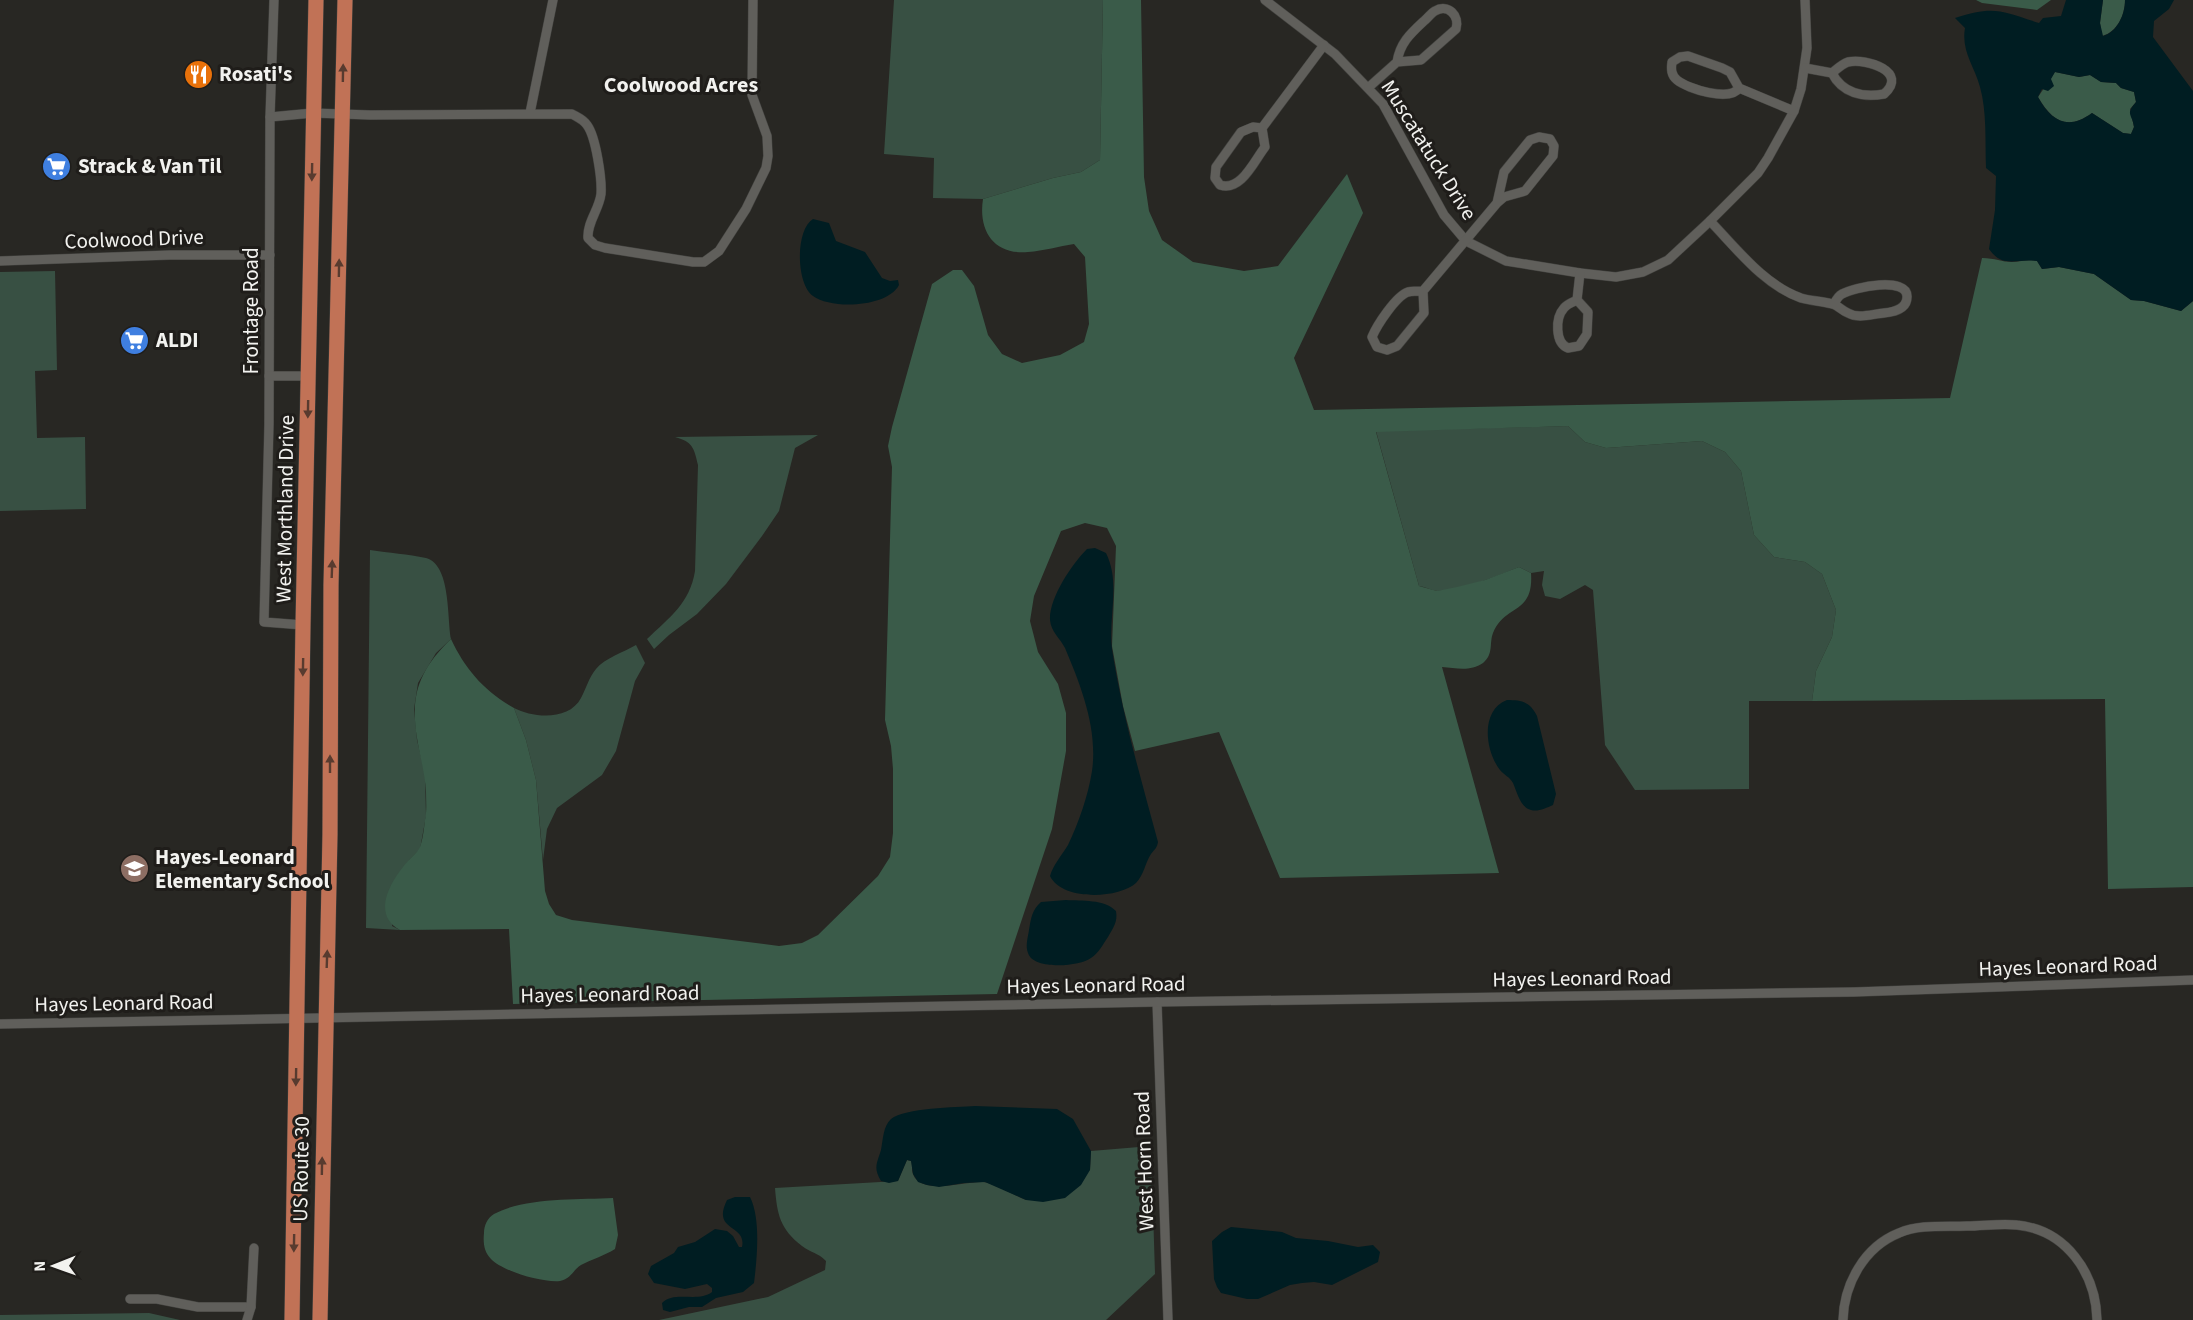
<svg xmlns="http://www.w3.org/2000/svg" width="2193" height="1320" viewBox="0 0 2193 1320" font-family="'Source Sans 3',sans-serif">
<rect width="100%" height="100%" fill="#282723"/>
<!-- green -->
<g fill="#385043">
<polygon points="894,0 1103,0 1100,160 1081,172 1053,178 983,199 933,198 934,158 884,154"/>
<polygon points="55,271 57,370 35,371 37,438 85,437 86,509 0,511 0,272"/>
<path d="M 1568,426 L 1585,442 L 1606,448 L 1702,441 L 1725,452 L 1741,471 L 1754,535 L 1774,557 L 1805,562 L 1822,574 L 1836,610 L 1832,637 L 1816,671 L 1812,701 L 1749,701 L 1749,789 L 1635,790 L 1605,745 L 1593,590 L 1585,585 L 1560,599 L 1545,596 L 1542,585 L 1544,571 L 1531,573 L 1519,567 C 1498,576 1460,591 1437,591 C 1431,590 1425,587 1419,586 L 1376,431 Z"/>
<path d="M 818,435 L 795,448 L 779,511 L 762,536 L 726,584 L 697,614 L 669,635 L 654,649 L 647,639 C 669,618 690,603 695,571 L 698,465 C 694,448 693,442 675,437 Z"/>
<path d="M 370,550 C 389,553 408,554 426,558 C 451,565 447,617 451,639 L 436,653 L 418,683 L 414,709 L 417,740 L 425,773 L 426,816 L 420,849 L 409,860 L 392,926 L 400,930 L 366,928 Z"/>
<path d="M 636,645 L 645,663 L 635,681 L 616,751 L 602,775 L 557,808 L 547,829 L 543,860 L 536,780 L 526,740 L 514,708 C 533,718 569,721 581,698 C 586,689 589,677 596,669 C 605,658 624,652 636,645 Z"/>
<path d="M 1151,1146 L 1155,1274 L 1106,1320 L 659,1320 L 768,1297 L 825,1270 L 826,1261 C 817,1252 811,1253 802,1246 C 780,1229 777,1214 775,1188 L 898,1181 L 907,1160 L 911,1161 C 913,1166 911,1169 913,1174 C 920,1196 966,1181 983,1182 C 997,1184 1013,1195 1026,1200 L 1090,1170 L 1091,1151 Z"/>
<polygon points="149,1313 180,1320 0,1320 0,1315"/>
</g>
<!-- forest -->
<g fill="#3a5b49">
<path d="M 1103,0 L 1141,0 L 1144,177 L 1149,211 L 1162,240 L 1193,262 L 1244,271 L 1278,266 L 1347,174 L 1363,213 L 1294,358 L 1314,410 L 1950,398 L 1982,258 C 1995,258 2002,262 2012,262 C 2021,262 2027,259 2037,261 L 2042,269 L 2059,267 L 2094,274 L 2131,300 L 2144,301 L 2181,311 L 2193,301 L 2193,887 L 2108,889 L 2105,699 L 1812,701 L 1816,671 L 1832,637 L 1836,610 L 1822,574 L 1805,562 L 1774,557 L 1754,535 L 1741,471 L 1725,452 L 1702,441 L 1606,448 L 1585,442 L 1568,426 L 1376,432 L 1419,586 L 1437,591 L 1457,587 L 1485,580 L 1519,567 L 1531,573 C 1534,615 1505,604 1493,633 C 1489,643 1494,654 1483,663 C 1470,672 1456,668 1442,667 L 1499,873 L 1280,878 L 1219,732 L 1135,751 L 1123,706 L 1112,646 L 1116,546 L 1107,528 L 1085,523 L 1061,531 L 1034,596 L 1030,621 L 1038,652 L 1058,684 L 1066,713 L 1066,751 L 1052,829 L 997,994 L 513,1004 L 509,929 L 400,930 C 370,914 392,879 408,861 C 412,856 418,852 420,847 C 423,839 424,828 425,820 C 427,811 426,801 426,792 C 425,773 420,757 417,738 C 410,695 419,670 451,639 C 465,669 484,691 514,708 L 526,740 L 536,780 L 545,891 L 549,904 L 556,915 L 572,920 L 779,946 L 802,943 L 818,935 L 878,876 L 890,857 L 893,833 L 893,769 L 891,746 L 885,720 L 892,467 L 888,446 L 892,427 L 932,284 L 953,270 L 962,270 L 974,286 L 988,335 L 1002,354 L 1022,363 L 1060,355 L 1084,342 L 1089,324 L 1085,257 L 1074,244 C 1059,246 1044,251 1028,252 C 994,255 978,231 983,199 L 1053,178 L 1081,172 L 1100,160 Z"/>
<polygon points="1976,0 2051,0 2037,10 1982,3"/>
<path d="M 2103,0 L 2125,0 C 2125,15 2117,32 2102,36 L 2100,23 Z"/>
<path d="M 2055,72 L 2079,77 L 2090,75 L 2101,82 L 2116,83 L 2121,88 L 2134,92 L 2136,102 L 2130,109 L 2134,127 L 2131,134 L 2123,133 L 2092,113 C 2067,131 2052,121 2038,97 Z"/>
<path d="M 613,1198 L 618,1235 L 615,1249 C 604,1256 592,1259 581,1265 C 573,1270 571,1279 560,1281 C 543,1283 502,1271 491,1259 C 484,1252 483,1243 484,1233 C 484,1226 487,1218 494,1214 C 526,1197 577,1200 613,1198 Z"/>
</g>
<!-- water -->
<g fill="#001d22" fill-rule="evenodd">
<path d="M 2066,0 L 2103,0 L 2100,23 L 2103,36 C 2117,32 2125,15 2125,0 L 2174,0 L 2169,9 L 2154,21 L 2153,37 L 2193,91 L 2193,301 L 2181,311 L 2144,301 L 2131,300 L 2094,274 L 2059,267 L 2042,269 L 2037,261 C 2016,258 2003,269 1989,249 L 1995,210 L 1996,176 L 1986,168 C 1985,141 1987,112 1980,87 C 1974,65 1961,51 1965,28 L 1955,18 C 1994,5 2002,11 2039,23 L 2043,18 L 2061,16 ZM 2055,72 L 2079,77 L 2090,75 L 2101,82 L 2116,83 L 2121,88 L 2134,92 L 2136,102 C 2125,115 2132,113 2134,127 L 2131,134 L 2123,133 L 2092,113 C 2068,131 2051,121 2038,97 L 2042,89 L 2048,91 L 2054,86 L 2051,79 Z"/>
<path d="M 813,219 L 829,223 L 836,241 L 865,252 L 882,278 L 890,281 L 898,280 L 899,285 C 888,307 832,310 813,296 C 796,284 795,230 813,219 Z"/>
<path d="M 1095,548 L 1106,553 C 1121,583 1108,617 1112,649 C 1122,714 1141,779 1158,842 C 1157,848 1155,849 1151,854 C 1145,863 1144,875 1136,883 C 1118,899 1062,901 1050,876 C 1053,865 1062,855 1068,845 C 1079,822 1088,796 1092,771 C 1098,729 1081,686 1065,648 C 1060,638 1051,632 1050,620 C 1049,598 1072,564 1087,549 Z"/>
<path d="M 1507,700 C 1522,700 1530,702 1537,716 L 1556,794 L 1553,805 C 1546,808 1538,812 1531,810 C 1520,807 1517,792 1513,783 C 1510,777 1504,775 1500,770 C 1485,751 1480,710 1507,700 Z"/>
<path d="M 1066,900 C 1082,901 1104,899 1116,911 C 1118,922 1113,928 1108,937 C 1103,944 1099,953 1091,958 C 1079,967 1033,970 1028,953 C 1025,946 1028,937 1029,930 C 1031,918 1032,910 1041,902 Z"/>
<path d="M 975,1106 L 1057,1109 L 1073,1119 L 1091,1151 L 1090,1170 L 1081,1185 L 1065,1198 L 1043,1202 L 1026,1200 L 985,1182 L 964,1183 L 939,1187 L 927,1185 L 918,1182 L 913,1174 L 911,1161 L 907,1160 L 898,1181 L 889,1183 L 881,1181 C 873,1168 877,1163 881,1150 C 883,1140 883,1126 891,1119 C 905,1108 956,1107 975,1106 Z"/>
<path d="M 735,1197 L 750,1197 C 761,1219 757,1259 754,1283 L 743,1292 L 716,1298 L 702,1307 L 689,1307 L 670,1312 L 663,1310 L 662,1303 C 674,1290 698,1303 712,1292 L 712,1288 L 707,1284 L 685,1289 L 654,1283 L 648,1274 L 651,1266 L 674,1253 L 678,1247 L 695,1242 L 715,1229 L 727,1231 L 733,1236 L 739,1247 L 742,1247 C 747,1224 711,1232 727,1200 Z"/>
<polygon points="1231,1227 1282,1232 1296,1238 1328,1241 1358,1247 1373,1245 1380,1252 1378,1262 1332,1285 1314,1282 1302,1283 1290,1285 1258,1299 1247,1299 1221,1293 1217,1287 1214,1279 1212,1241 1222,1232"/>
</g>
<g fill="none" stroke-linecap="round" stroke-linejoin="round">
<defs>
<g id="minor">
<polyline points="274,0 270,117 269,424 264,622 303,625"/>
<polyline points="1265,0 1335,54 1383,104 1444,215 1466,241 1506,261 1580,273 1616,277 1643,272 1668,260 1710,221 1758,173 1768,158 1794,111 1801,89 1807,48 1805,0"/>
<path d="M 1805,68 L 1832,73 C 1842,93 1863,98 1884,94 C 1909,72 1867,58 1848,62 C 1842,64 1837,69 1832,73"/>
<path d="M 1369,87 L 1397,62 L 1421,60 L 1456,29 C 1460,16 1448,3 1435,11 C 1431,13 1428,18 1424,21 C 1410,34 1400,43 1397,62"/>
<path d="M 1739,88 C 1730,102 1688,89 1677,80 C 1671,75 1671,69 1672,62 L 1680,57 L 1688,56 L 1722,68 L 1730,72 L 1739,88 L 1794,111"/>
<polyline points="530,113 553,0"/>
<path d="M 270,117 L 313,113 L 370,115 L 572,114 C 577,117 583,119 587,125 C 596,137 602,179 601,194 C 599,210 587,222 588,238 L 595,245 L 605,248 L 693,262 L 704,262 L 719,251 L 746,209 L 766,168 L 768,156 L 767,136 L 752,95 L 753,0"/>
<path d="M 1262,128 L 1265,147 C 1254,161 1241,192 1220,185 L 1215,178 L 1216,167 L 1241,132 L 1253,127 L 1262,128 L 1324,45"/>
<path d="M 1710,221 C 1737,249 1764,285 1801,298 C 1811,301 1822,301 1832,304 C 1838,305 1842,311 1848,313 C 1858,319 1872,314 1884,313 C 1894,312 1907,309 1907,297 C 1908,276 1854,287 1842,294 C 1838,296 1836,300 1834,304"/>
<polyline points="0,261 170,255 270,255"/>
<path d="M 1423,291 L 1424,313 L 1397,346 L 1387,350 L 1377,347 L 1372,337 C 1377,325 1396,296 1408,292 C 1413,291 1418,291 1423,291 L 1497,203 L 1504,197 L 1525,191 L 1553,156 L 1554,146 L 1550,139 L 1539,137 L 1530,140 L 1504,172 L 1497,203"/>
<path d="M 1577,300 L 1588,312 L 1587,334 L 1579,346 L 1568,348 C 1555,343 1555,318 1564,308 C 1567,304 1573,302 1577,300 L 1580,273"/>
<polyline points="269,376 308,376"/>
<polyline points="1157,1002 1168,1320"/>
<polyline points="0,1024 1157,1002 1854,992 2193,980"/>
<polyline points="130,1299 157,1299 198,1307 251,1307"/>
<polyline points="247,1320 251,1307 254,1248"/>
<path d="M 1843,1320 C 1844,1284 1864,1247 1899,1233 C 1920,1224 1945,1227 1967,1226 C 1983,1226 2001,1223 2017,1225 C 2066,1230 2096,1273 2097,1320"/>
</g>
<g id="trunk">
<polyline points="292,1320 303,625 316,0"/>
<polyline points="320,1320 330,834 331,585 345,0"/>
</g>
</defs>
<!-- minor casing -->
<use href="#minor" stroke="#42423f" stroke-width="10"/>
<!-- trunk casing -->
<use href="#trunk" stroke="#42423f" stroke-width="16"/>
<!-- minor -->
<use href="#minor" stroke="#605f5b" stroke-width="9"/>
<!-- trunk -->
<use href="#trunk" stroke="#c17256" stroke-width="15"/>
</g>
<!-- one-way arrows -->
<defs><path id="oneway-solid" d="M-6-.8H1V-3.2L6.5 0L1 3.2V.8H-6Z" transform="scale(1.5)"/></defs>
<g fill="#583b2f">
<use href="#oneway-solid" transform="translate(343 73) rotate(-89)"/>
<use href="#oneway-solid" transform="translate(312 172) rotate(91)"/>
<use href="#oneway-solid" transform="translate(339 268) rotate(-89)"/>
<use href="#oneway-solid" transform="translate(308 409) rotate(91)"/>
<use href="#oneway-solid" transform="translate(332 569) rotate(-88)"/>
<use href="#oneway-solid" transform="translate(303 667) rotate(91)"/>
<use href="#oneway-solid" transform="translate(330 764) rotate(-90)"/>
<use href="#oneway-solid" transform="translate(327 959) rotate(-88)"/>
<use href="#oneway-solid" transform="translate(296 1077) rotate(91)"/>
<use href="#oneway-solid" transform="translate(322 1166) rotate(-89)"/>
<use href="#oneway-solid" transform="translate(294 1243) rotate(91)"/>
</g>
<!-- icons -->
<defs>
<symbol id="restaurant-disc" viewBox="-11 -11 22 22"><circle r="9.5" fill="#e8710a" stroke="#1f1d1a"/><path d="M-5-6h1v4h1v-4h1v4h1v-4h1v5L-1.5 .5V6h-2V.5L-5-1ZM5-6V6H3V1.5H1.5Q1.5-4 5-6Z" fill="#fff"/></symbol>
<symbol id="supermarket-disc" viewBox="-11 -11 22 22"><circle r="9.5" fill="#3f7fe0" stroke="#1f1d1a"/><path d="M-6-5.5h2.5l.6 2H6L4.5 2H-2.5L-4.4-4H-6ZM-1.5 3.2a1.3 1.3 0 1 0 .1 0ZM3 3.2a1.3 1.3 0 1 0 .1 0Z" fill="#fff"/></symbol>
<symbol id="school-disc" viewBox="-11 -11 22 22"><circle r="9.5" fill="#8d6e63" stroke="#1f1d1a"/><path d="M0-5L7-2L0 1L-7-2ZM-4 1L0 2.5L4 1V4Q0 6-4 4Z" fill="#fff"/></symbol>
</defs>
<g fill-rule="evenodd">
<use href="#restaurant-disc" x="182" y="58" width="33" height="33"/>
<use href="#supermarket-disc" x="40" y="150" width="33" height="33"/>
<use href="#supermarket-disc" x="118" y="324" width="33" height="33"/>
<use href="#school-disc" x="118" y="852" width="33" height="33"/>
</g>
<g text-anchor="middle" dominant-baseline="central" stroke-width="6" stroke-linejoin="round" paint-order="stroke">
<!-- poi labels -->
<g font-size="21" font-weight="bold" fill="#f2f2ef" stroke="#1f1d1a" text-anchor="start">
<text x="219" y="74">Rosati's</text>
<text x="78" y="166">Strack &amp; Van Til</text>
<text x="156" y="340">ALDI</text>
<text x="155" y="857">Hayes-Leonard<tspan x="155" dy="24">Elementary School</tspan></text>
</g>
<!-- street labels -->
<g font-size="21" fill="#f2f2ef" stroke="#1f1d1a">
<text transform="translate(1429 150) rotate(58)">Muscatatuck Drive</text>
<text transform="translate(134 239) rotate(-2)">Coolwood Drive</text>
<text transform="translate(251 311) rotate(-90)">Frontage Road</text>
<text transform="translate(285 509) rotate(-89)">West Morthland Drive</text>
<text transform="translate(2068 966) rotate(-2)">Hayes Leonard Road</text>
<text transform="translate(1582 978) rotate(-1)">Hayes Leonard Road</text>
<text transform="translate(1096 985) rotate(-1)">Hayes Leonard Road</text>
<text transform="translate(610 994) rotate(-1)">Hayes Leonard Road</text>
<text transform="translate(124 1003) rotate(-1)">Hayes Leonard Road</text>
<text transform="translate(1144 1161) rotate(-92)">West Horn Road</text>
<text transform="translate(301 1169) rotate(-89)">US Route 30</text>
</g>
<!-- neighbourhood labels -->
<g font-size="22" font-weight="bold" fill="#f2f2ef" stroke="#1f1d1a">
<text x="681" y="85">Coolwood Acres</text>
</g>
</g>
<!-- north arrow -->
<g transform="translate(54 1266) rotate(269)" stroke="#1f1d1a" stroke-width="4.5" paint-order="stroke">
<path d="M0-4.5L10 22L0 15L-10 22Z" fill="#f2f2ef"/>
<text y="-9" font-size="16" font-weight="bold" text-anchor="middle" fill="#f2f2ef">N</text>
</g>
</svg>
